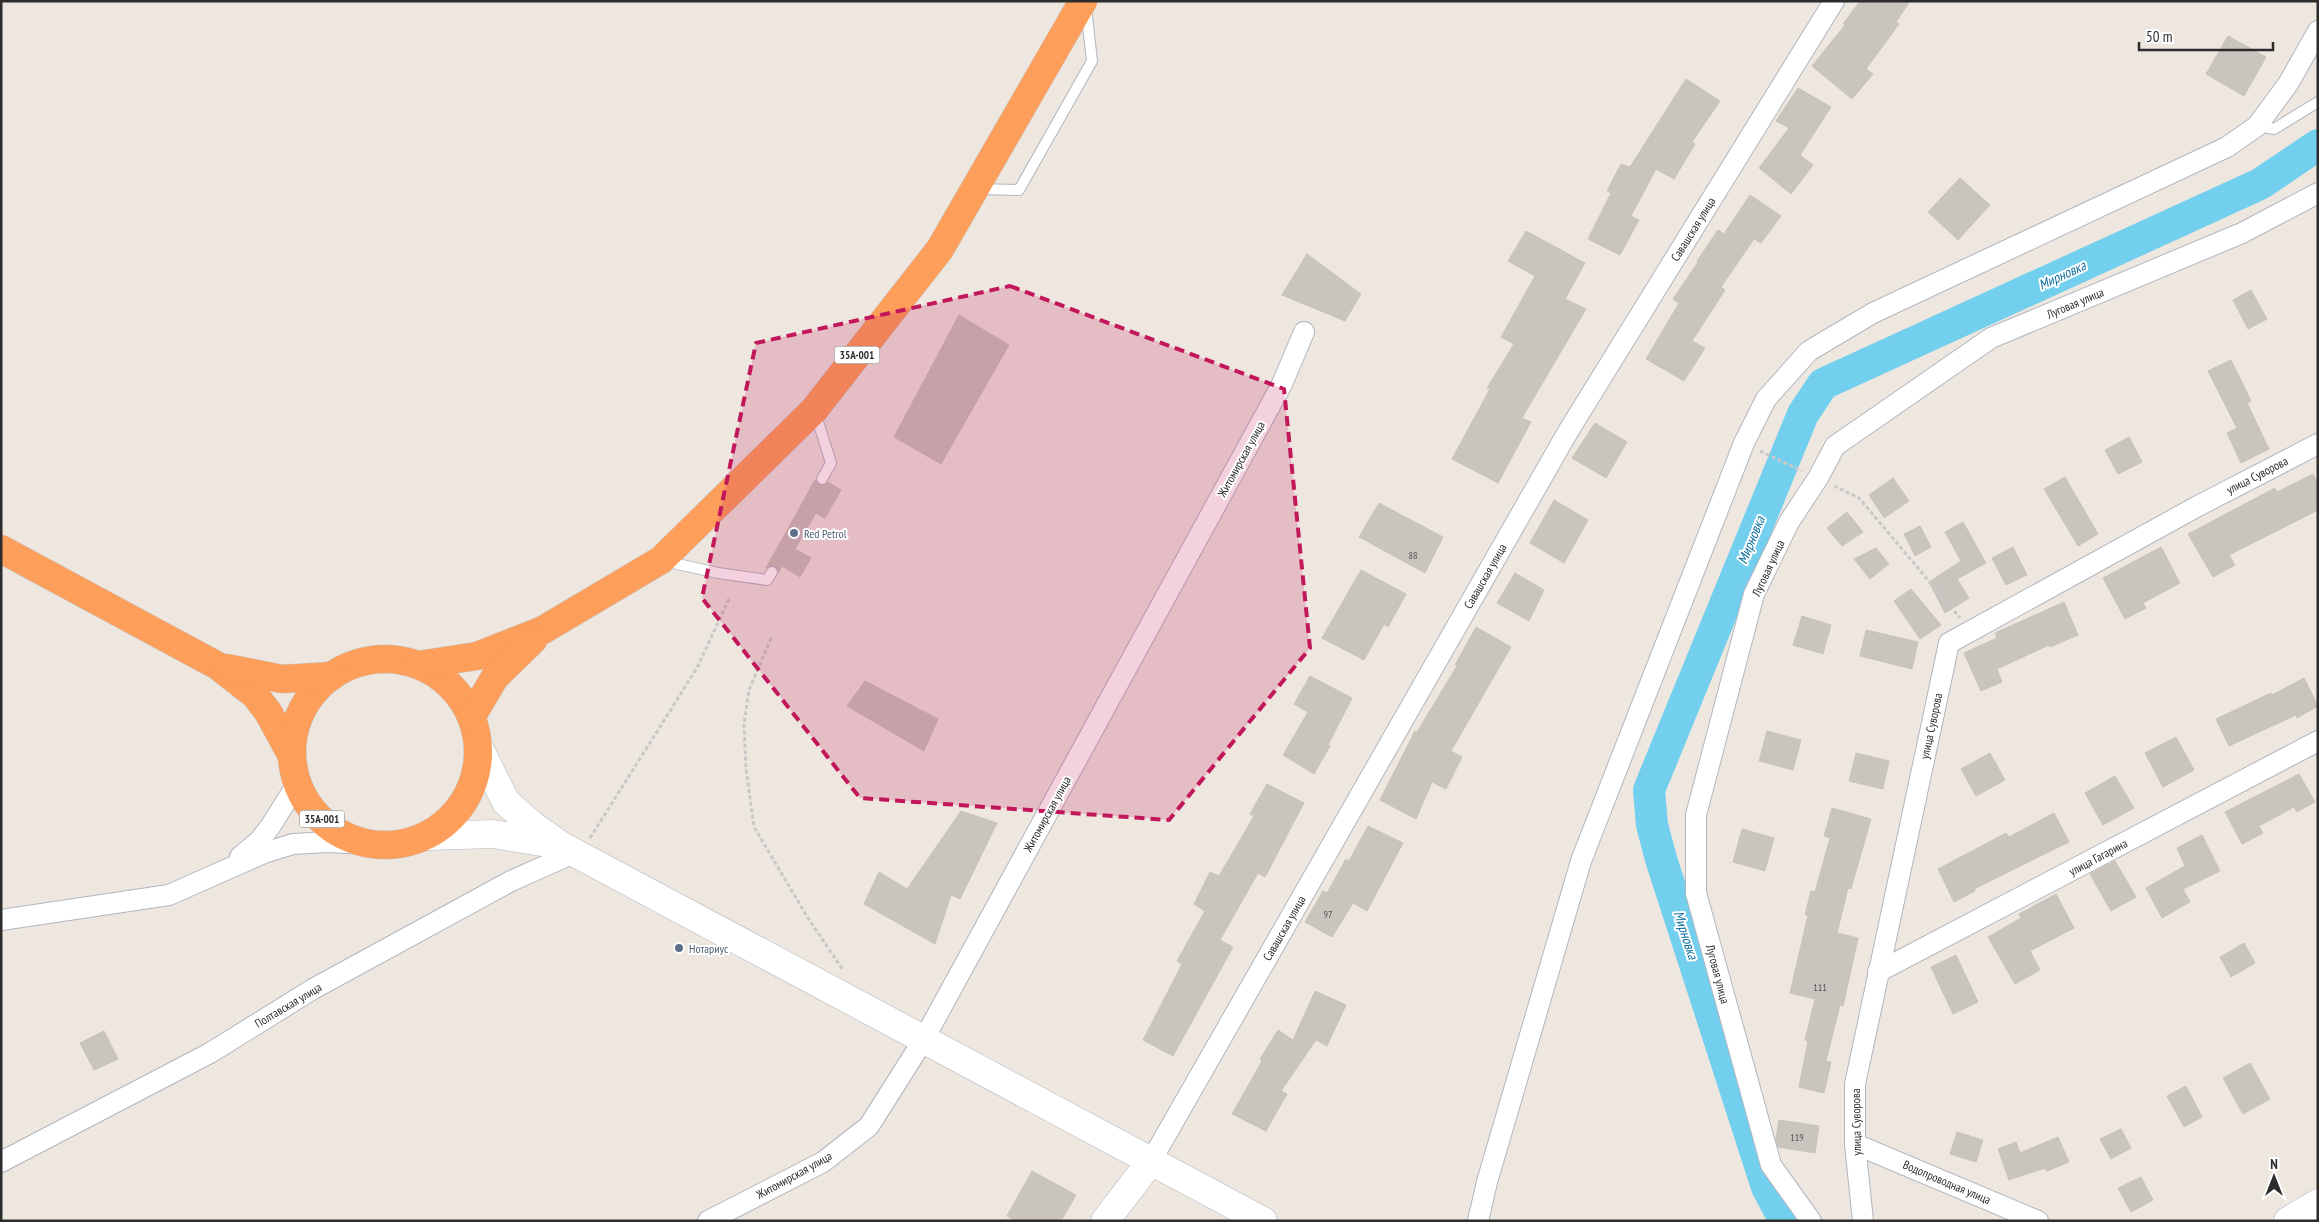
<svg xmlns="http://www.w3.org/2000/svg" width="2319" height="1222" viewBox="0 0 2319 1222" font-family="'PT Sans Narrow',sans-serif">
<rect width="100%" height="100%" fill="#eee7df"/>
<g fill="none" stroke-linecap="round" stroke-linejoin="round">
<!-- river -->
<polyline stroke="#73cfee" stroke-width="32" points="1785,1221 1767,1187 1661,859 1652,825 1649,790 1803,414 1823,384 2260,184 2318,145"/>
</g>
<!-- building -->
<g fill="#c9c4be" stroke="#c9c3b8">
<polygon points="1860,1 1910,1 1896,22 1899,24 1866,69 1873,74 1852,99 1812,66 1845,25 1843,24"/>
<polygon points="2228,36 2266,57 2244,96 2206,74"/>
<polygon points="1686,79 1720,101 1692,142 1695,144 1674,179 1656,169 1631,216 1639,220 1620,255 1588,239 1611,193 1607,191 1621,164 1630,167"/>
<polygon points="1798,88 1831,107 1800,155 1813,165 1791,194 1759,168 1789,128 1776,121"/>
<polygon points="1960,178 1990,205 1958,240 1928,212"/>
<polygon points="1750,195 1781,216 1761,243 1754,239 1721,287 1725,290 1692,341 1705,348 1684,381 1646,359 1679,303 1673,299 1698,262 1697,261 1718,230 1724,234"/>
<polygon points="1526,231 1585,263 1565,299 1586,309 1522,418 1531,422 1498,483 1452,459 1490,389 1487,388 1514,344 1501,337 1535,276 1508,261"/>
<polygon points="1307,254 1361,294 1345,321 1282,295"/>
<polygon points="2251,290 2267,319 2248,329 2233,300"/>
<polygon points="959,315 1009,345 941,464 894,437"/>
<polygon points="2231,360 2251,401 2247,403 2269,449 2241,463 2227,433 2237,428 2208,371"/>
<polygon points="1595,423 1627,442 1606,478 1572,458"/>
<polygon points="2129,437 2142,462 2118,474 2105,450"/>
<polygon points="2313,474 2318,484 2318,510 2229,555 2235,565 2213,577 2188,534 2275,488 2277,492"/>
<polygon points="2065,477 2098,534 2078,546 2044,489"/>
<polygon points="1893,478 1909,501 1884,518 1869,495"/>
<polygon points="815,480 819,485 825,485 828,482 841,490 825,518 816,513 795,549 811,558 800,577 782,566 779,572 773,565 766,568"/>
<polygon points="1554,500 1588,520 1564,563 1530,543"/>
<polygon points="1379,503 1443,537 1425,573 1359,537"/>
<polygon points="1847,512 1863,532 1842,546 1827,528"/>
<polygon points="1963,522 1986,563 1957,579 1969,598 1945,613 1929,582 1961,561 1945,532"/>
<polygon points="1920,526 1931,547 1915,556 1904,534"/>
<polygon points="2013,547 2027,575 2006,585 1992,558"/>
<polygon points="2161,547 2180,583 2143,603 2146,608 2125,619 2103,578"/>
<polygon points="1876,548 1889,564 1870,579 1854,559"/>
<polygon points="1361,570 1406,594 1388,627 1384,624 1364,660 1322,638"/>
<polygon points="1515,573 1544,590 1529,621 1497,603"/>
<polygon points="1911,589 1941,625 1920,639 1894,601"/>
<polygon points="2064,602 2078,635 2050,647 2049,645 1997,669 2002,682 1981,691 1964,653 1997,638 1995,633"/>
<polygon points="1802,616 1831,625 1823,654 1793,645"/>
<polygon points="1476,627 1511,647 1451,751 1462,757 1446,789 1432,782 1416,819 1380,800 1415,731 1417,732 1457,666 1455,665"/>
<polygon points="1866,630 1918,642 1912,669 1860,656"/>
<polygon points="1310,676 1352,698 1328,745 1330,746 1314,774 1283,755 1308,712 1294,704"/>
<polygon points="2304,678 2318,706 2297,718 2296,715 2229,746 2216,719 2271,693 2272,695"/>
<polygon points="865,681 938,719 924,751 847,706"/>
<polygon points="1767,731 1801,740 1793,770 1759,761"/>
<polygon points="2176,737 2194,770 2163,787 2145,753"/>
<polygon points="1856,753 1889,761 1883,789 1849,781"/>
<polygon points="1990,753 2005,780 1976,796 1961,769"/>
<polygon points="2299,774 2315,802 2297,812 2294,807 2259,826 2263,833 2242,844 2225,812"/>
<polygon points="2115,776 2134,808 2103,825 2085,793"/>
<polygon points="1267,784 1304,803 1265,877 1258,873 1220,940 1233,947 1173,1056 1143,1040 1182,964 1177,961 1205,911 1194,904 1210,872 1219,876 1254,816 1250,814"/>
<polygon points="1832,808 1871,819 1851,889 1848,888 1837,933 1858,938 1843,1006 1840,1005 1826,1061 1831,1062 1824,1093 1799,1087 1808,1041 1805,1040 1815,999 1790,993 1808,915 1805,915 1811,891 1815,892 1830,838 1824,836"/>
<polygon points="961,811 997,823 960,899 951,895 935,944 864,904 879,872 907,889"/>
<polygon points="2054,813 2069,842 1974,889 1975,891 1954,902 1938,869 2006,833 2009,837"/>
<polygon points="1368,826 1403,843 1367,911 1353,903 1332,937 1305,922 1323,891 1327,893 1346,859 1349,861"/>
<polygon points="1742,829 1774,838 1765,871 1733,862"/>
<polygon points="2202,835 2220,871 2183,889 2190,902 2162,918 2146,888 2185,866 2177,848"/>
<polygon points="2115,861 2136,897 2111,911 2090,874"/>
<polygon points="2056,894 2074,928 2030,951 2040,970 2015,984 1988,937 2021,918 2019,914"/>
<polygon points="2244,943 2255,963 2231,977 2220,957"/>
<polygon points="1956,955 1978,1002 1953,1014 1931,967"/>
<polygon points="1315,991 1346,1005 1327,1046 1316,1040 1281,1091 1287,1094 1266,1131 1232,1114 1262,1061 1260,1059 1278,1030 1293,1040"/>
<polygon points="104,1031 118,1059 94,1070 80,1043"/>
<polygon points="2250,1063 2270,1099 2243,1114 2223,1078"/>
<polygon points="2186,1086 2202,1117 2184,1127 2167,1096"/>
<polygon points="1779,1120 1819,1126 1815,1153 1778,1147 1776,1139"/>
<polygon points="2121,1129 2131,1148 2111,1159 2100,1139"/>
<polygon points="1957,1132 1983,1140 1976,1162 1950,1154"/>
<polygon points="2058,1137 2069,1162 2047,1171 2045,1168 2009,1180 1998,1149 2016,1142 2020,1153"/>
<polygon points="1032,1171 1076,1195 1061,1221 1016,1221 1007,1216"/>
<polygon points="2141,1177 2153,1200 2131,1212 2118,1188"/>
</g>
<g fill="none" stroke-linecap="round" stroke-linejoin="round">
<defs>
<g id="lane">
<polyline points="2257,126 2274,129 2318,102"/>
<polyline points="978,189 1019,190 1092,61 1086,7"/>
<polyline points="815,412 831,463 822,479"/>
<polyline points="664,561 718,573 767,580 772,572"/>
</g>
<g id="street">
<polyline points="240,857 259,841 270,827 297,784"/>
<polyline points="1,920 169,895 264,853 293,844 327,842 366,844"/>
<polyline points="1878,972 2318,741"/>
<polyline points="1855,1144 2038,1221"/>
<polyline points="1151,1161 1569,430 1834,1"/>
<polyline points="1,1162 210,1053 313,989 511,881 576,852"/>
<polyline points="708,1221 823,1162 869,1126 924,1039 1282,384 1304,332"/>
<polyline points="1478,1221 1487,1182 1581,861 1744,443 1766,399 1809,351 1873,313 2227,147 2257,126 2288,84 2318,31"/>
<polyline points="1811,1221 1771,1165 1696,893 1696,815 1754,594 1789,522 1818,478 1835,446 1991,338 2242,233 2318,193"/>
<polyline points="1863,1221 1855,1144 1855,1084 1949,643 2198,506 2318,444"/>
</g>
<g id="secondary">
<polyline points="479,748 506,802 532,825 562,846 1263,1221"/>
<polyline points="428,836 493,834 554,844"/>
<polyline points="1105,1221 1151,1161"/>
<polyline points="2288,1221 2318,1203"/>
</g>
<g id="highway">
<polyline points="1,549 218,666 255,695 268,712 292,756"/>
<circle cx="385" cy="752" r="93"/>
<polyline points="418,665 477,656 543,630 661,560 814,410 940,249 1083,1"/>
<polyline points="227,668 282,679 332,676"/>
<polyline points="472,716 495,677 533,640"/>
</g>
</defs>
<!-- lane casing -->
<use href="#lane" stroke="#b2b5c0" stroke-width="12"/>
<!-- street casing -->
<use href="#street" stroke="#b2b5c0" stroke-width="22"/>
<!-- secondary casing -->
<use href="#secondary" stroke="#b2b5c0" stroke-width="29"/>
<!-- highway casing -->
<use href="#highway" stroke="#c8c8c8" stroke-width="29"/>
<!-- path -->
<g stroke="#c8c8c8" stroke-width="3" stroke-dasharray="4 2.5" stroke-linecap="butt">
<polyline points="1760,451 1802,471"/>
<polyline points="1834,486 1859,498 1960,618"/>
<polyline points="771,638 749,690 744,724 746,769 754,827 808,918 843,970"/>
<polyline points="590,838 697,668 729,599"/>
</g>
<!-- lane -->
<use href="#lane" stroke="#fff" stroke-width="10"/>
<!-- street -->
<use href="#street" stroke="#fff" stroke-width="20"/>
<!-- secondary -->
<use href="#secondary" stroke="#fff" stroke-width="28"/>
<!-- highway -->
<use href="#highway" stroke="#fd9e5b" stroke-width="28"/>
</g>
<!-- marked area -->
<path fill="#c2185b" fill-opacity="0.2" stroke="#c2185b" stroke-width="4" stroke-dasharray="10 6" stroke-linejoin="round" d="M 1010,286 L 1284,389 L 1310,648 L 1169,820 L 860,798 L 702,598 L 756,343 Z"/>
<!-- markers -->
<g fill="#5c6f8a" stroke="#fff" stroke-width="2">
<circle cx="794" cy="533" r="5"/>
<circle cx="679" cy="948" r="5"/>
</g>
<g text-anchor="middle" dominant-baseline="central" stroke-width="4" stroke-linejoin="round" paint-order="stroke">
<!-- number labels -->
<g font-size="10" fill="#535250">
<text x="1413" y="555">88</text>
<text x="1328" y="914">97</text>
<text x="1820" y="987">111</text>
<text x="1797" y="1137">119</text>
</g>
<!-- shield labels -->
<g fill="#fff" stroke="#6b6b6b" stroke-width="1">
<rect x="834.5" y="346.5" width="45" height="17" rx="4"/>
<rect x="299.5" y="810.5" width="45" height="17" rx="4"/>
</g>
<g font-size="11" font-weight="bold" fill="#2c2c2c">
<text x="857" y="355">35А-001</text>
<text x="322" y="819">35А-001</text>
</g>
<!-- street labels -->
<g font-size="12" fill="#2c2c2c" stroke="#fff">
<text transform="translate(1693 229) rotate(-58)">Савашская улица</text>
<text transform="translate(2075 303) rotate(-23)">Луговая улица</text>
<text transform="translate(1241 459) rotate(-61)">Житомирская улица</text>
<text transform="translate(2257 475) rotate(-27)">улица Суворова</text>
<text transform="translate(1768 568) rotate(-65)">Луговая улица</text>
<text transform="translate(1485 576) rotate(-60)">Савашская улица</text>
<text transform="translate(1931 726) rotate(-78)">улица Суворова</text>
<text transform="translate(1047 814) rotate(-61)">Житомирская улица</text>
<text transform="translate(2098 857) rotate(-28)">улица Гагарина</text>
<text transform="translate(1284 928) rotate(-60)">Савашская улица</text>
<text transform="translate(1718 974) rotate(75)">Луговая улица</text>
<text transform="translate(288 1005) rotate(-31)">Полтавская улица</text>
<text transform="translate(1856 1122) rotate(-91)">улица Суворова</text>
<text transform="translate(794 1175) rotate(-29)">Житомирская улица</text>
<text transform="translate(1947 1182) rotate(23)">Водопроводная улица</text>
</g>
<!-- service labels -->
<g font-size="12" fill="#4e5e75" stroke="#fff" text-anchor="start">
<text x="804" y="533">Red Petrol</text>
<text x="689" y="948">Нотариус</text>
</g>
<!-- water labels -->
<g font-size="14" font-style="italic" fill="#0e6f9e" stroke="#fff">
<text transform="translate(2062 275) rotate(-25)">Мирновка</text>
<text transform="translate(1751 540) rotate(-68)">Мирновка</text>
<text transform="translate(1686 935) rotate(72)">Мирновка</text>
</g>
</g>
<!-- border -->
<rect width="2319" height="1222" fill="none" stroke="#2c2c2c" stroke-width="5"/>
<!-- north arrow -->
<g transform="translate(2274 1177)" stroke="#ffffff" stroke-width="4" paint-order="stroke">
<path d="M0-4L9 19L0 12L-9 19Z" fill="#2c2c2c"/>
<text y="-8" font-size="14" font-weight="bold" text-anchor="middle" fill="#2c2c2c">N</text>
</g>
<!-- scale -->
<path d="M2139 42v8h134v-8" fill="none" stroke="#2c2c2c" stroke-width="2.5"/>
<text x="2146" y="42" font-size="15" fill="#2c2c2c" stroke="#ffffff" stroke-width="4" paint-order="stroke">50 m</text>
</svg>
